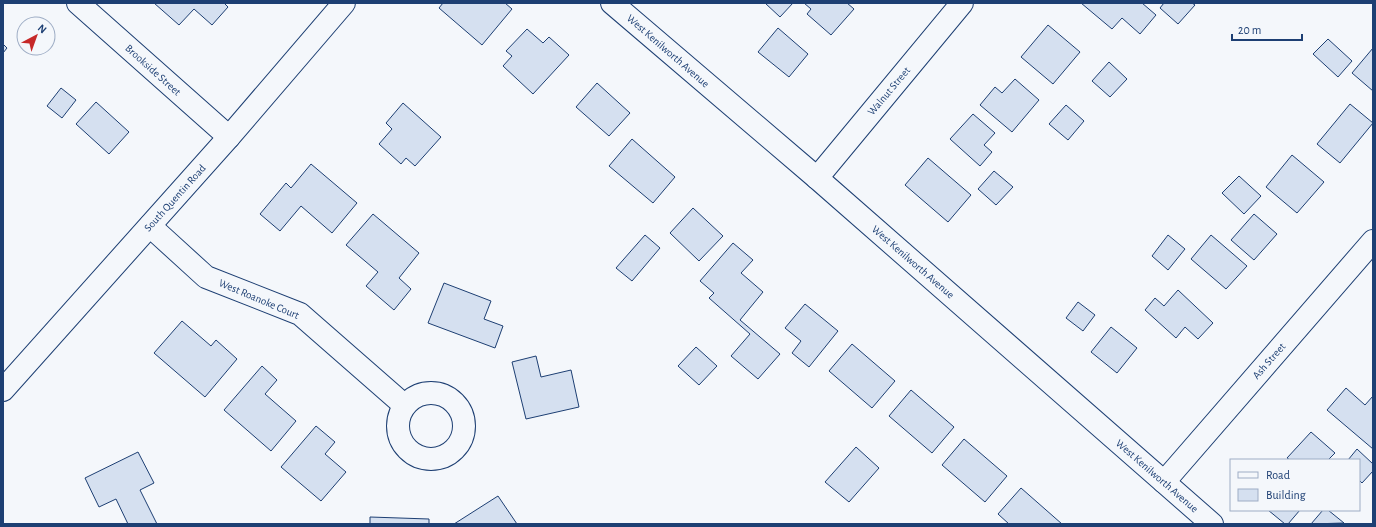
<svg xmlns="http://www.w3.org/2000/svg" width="1376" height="527" viewBox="0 0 1376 527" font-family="'Alegreya Sans',sans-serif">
<rect width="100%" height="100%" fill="#f4f7fb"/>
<!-- building -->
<g fill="#d5e0f0" stroke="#1d3f73">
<polygon points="154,3 224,3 228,7 212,25 194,9 179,25"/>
<polygon points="443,3 505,3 512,9 482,45 439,8"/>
<polygon points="765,3 793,3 780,17"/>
<polygon points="804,3 847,3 854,9 831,35 807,14 811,9"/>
<polygon points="1081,3 1142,3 1156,15 1140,34 1122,18 1112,29"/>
<polygon points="1164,3 1192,3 1195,5 1178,24 1160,8"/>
<polygon points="1048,25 1080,52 1053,84 1021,57"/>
<polygon points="778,28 808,54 789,77 758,52"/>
<polygon points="527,29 543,43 549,37 569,55 533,94 503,66 512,56 506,51"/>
<polygon points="1328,39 1352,61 1338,77 1313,54"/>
<polygon points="3,44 7,48 3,53"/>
<polygon points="1373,48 1373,91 1352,73"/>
<polygon points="1109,62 1127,79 1110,97 1092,81"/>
<polygon points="1015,79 1039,100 1012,132 980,105 995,87 1002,93"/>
<polygon points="597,83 630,113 609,136 576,107"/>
<polygon points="61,88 76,100 62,118 47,106"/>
<polygon points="96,102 129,132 109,154 76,124"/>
<polygon points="403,103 441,137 415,166 406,158 401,164 379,144 392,129 386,123"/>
<polygon points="1350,104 1373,123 1340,163 1317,144"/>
<polygon points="1066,105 1084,121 1068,140 1049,124"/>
<polygon points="973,114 995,133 984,145 992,152 980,166 950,139"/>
<polygon points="632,139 675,177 653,203 609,166"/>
<polygon points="1292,155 1324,182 1297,213 1266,187"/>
<polygon points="928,158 971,195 948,222 905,185"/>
<polygon points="311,164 357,203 332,233 301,206 280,231 260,214 286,183 291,188"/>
<polygon points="994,171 1013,187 996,205 978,189"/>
<polygon points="1239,176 1261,196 1244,214 1222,193"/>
<polygon points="693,208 723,236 699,261 670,233"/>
<polygon points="373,214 419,253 399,278 411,289 394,310 366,286 378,272 346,245"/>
<polygon points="1254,214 1277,234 1254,260 1231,240"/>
<polygon points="645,235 660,248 632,281 616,268"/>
<polygon points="1168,235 1185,249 1168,270 1152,256"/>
<polygon points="1211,235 1247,266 1226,289 1191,259"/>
<polygon points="733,243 753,260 741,273 763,292 740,320 780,354 758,379 731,356 750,334 709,298 714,293 700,281"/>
<polygon points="444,283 491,301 484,319 503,326 495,348 428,323"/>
<polygon points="1178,290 1213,323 1198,339 1185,327 1176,338 1145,310 1155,298 1164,306"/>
<polygon points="1078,302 1095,315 1083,331 1066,318"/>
<polygon points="805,304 838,331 809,367 792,353 801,341 785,328"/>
<polygon points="182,321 211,346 216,340 237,359 205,397 154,353"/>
<polygon points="1111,327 1137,348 1117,373 1091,352"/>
<polygon points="852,344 895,381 872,408 829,371"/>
<polygon points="696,347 717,366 699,385 678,366"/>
<polygon points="536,356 541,377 571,370 579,407 526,419 512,362"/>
<polygon points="262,366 277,380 265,394 296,421 271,451 224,410"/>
<polygon points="1346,388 1365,405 1373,396 1373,449 1327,410"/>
<polygon points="911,390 954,427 932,453 889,416"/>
<polygon points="316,426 335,442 325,454 346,472 321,501 281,467"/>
<polygon points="1311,432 1335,453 1328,460 1290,460 1287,458"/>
<polygon points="964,439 1007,476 985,502 942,465"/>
<polygon points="856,447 879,468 849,502 825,482"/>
<polygon points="1357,449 1373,464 1373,471 1362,483 1359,480 1359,460 1348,460"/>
<polygon points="138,452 154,483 140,490 157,524 128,524 116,499 99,507 85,478"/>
<polygon points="1021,488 1062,524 1009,524 998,514"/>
<polygon points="498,496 517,524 454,524"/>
<polygon points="1268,510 1300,510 1288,524 1285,524"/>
<polygon points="1323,510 1328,510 1344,523 1311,524"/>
<polygon points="370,517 429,519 429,524 370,524"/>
</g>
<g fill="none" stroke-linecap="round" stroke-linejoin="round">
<defs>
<g id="minor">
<polyline points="78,3 229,137"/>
<polyline points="612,3 817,178 1212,524"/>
<polyline points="817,178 962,3"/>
<polyline points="150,226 206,277 300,314 404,405"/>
<circle cx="431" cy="426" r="33"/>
<polyline points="1164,482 1373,241"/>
</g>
<polyline id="major" points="3,390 229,137 344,3"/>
</defs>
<!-- minor casing -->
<use href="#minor" stroke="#1d3f73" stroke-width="24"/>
<!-- major casing -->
<use href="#major" stroke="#1d3f73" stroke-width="24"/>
<!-- minor -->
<use href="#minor" stroke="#f4f7fb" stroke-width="22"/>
<!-- major -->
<use href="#major" stroke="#f4f7fb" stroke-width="22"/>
</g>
<g text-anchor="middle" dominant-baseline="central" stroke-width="3" stroke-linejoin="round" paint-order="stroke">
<!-- street labels -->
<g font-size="11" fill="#1d3f73" stroke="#f4f7fb">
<text transform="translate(668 51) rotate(41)">West Kenilworth Avenue</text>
<text transform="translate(153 70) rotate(42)">Brookside Street</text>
<text transform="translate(889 91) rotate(-50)">Walnut Street</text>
<text transform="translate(175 198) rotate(-48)">South Quentin Road</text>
<text transform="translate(913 262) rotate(41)">West Kenilworth Avenue</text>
<text transform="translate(259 299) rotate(23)">West Roanoke Court</text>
<text transform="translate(1269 361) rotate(-49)">Ash Street</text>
<text transform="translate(1157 476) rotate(41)">West Kenilworth Avenue</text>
</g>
</g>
<!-- border -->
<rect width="1376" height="527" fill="none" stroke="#1d3f73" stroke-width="8"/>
<!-- legend -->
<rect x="1230" y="459" width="130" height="52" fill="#f4f7fb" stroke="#9eadc5"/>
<rect x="1238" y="472" width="20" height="6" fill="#f4f7fb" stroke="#9eadc5"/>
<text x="1266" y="479" font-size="12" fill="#1d3f73">Road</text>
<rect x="1238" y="489" width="20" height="12" fill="#d5e0f0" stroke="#9eadc5"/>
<text x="1266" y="499" font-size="12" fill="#1d3f73">Building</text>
<!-- north arrow -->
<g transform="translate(36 36) rotate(41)"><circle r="19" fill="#f4f7fb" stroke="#9eadc5"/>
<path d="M0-3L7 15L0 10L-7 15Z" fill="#c62828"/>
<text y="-6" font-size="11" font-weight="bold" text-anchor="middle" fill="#1d3f73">N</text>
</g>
<!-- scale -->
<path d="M1232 34v6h70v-6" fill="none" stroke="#1d3f73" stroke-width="2"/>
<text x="1238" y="34" font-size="12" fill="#1d3f73" stroke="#f4f7fb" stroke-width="3" paint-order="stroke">20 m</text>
</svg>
